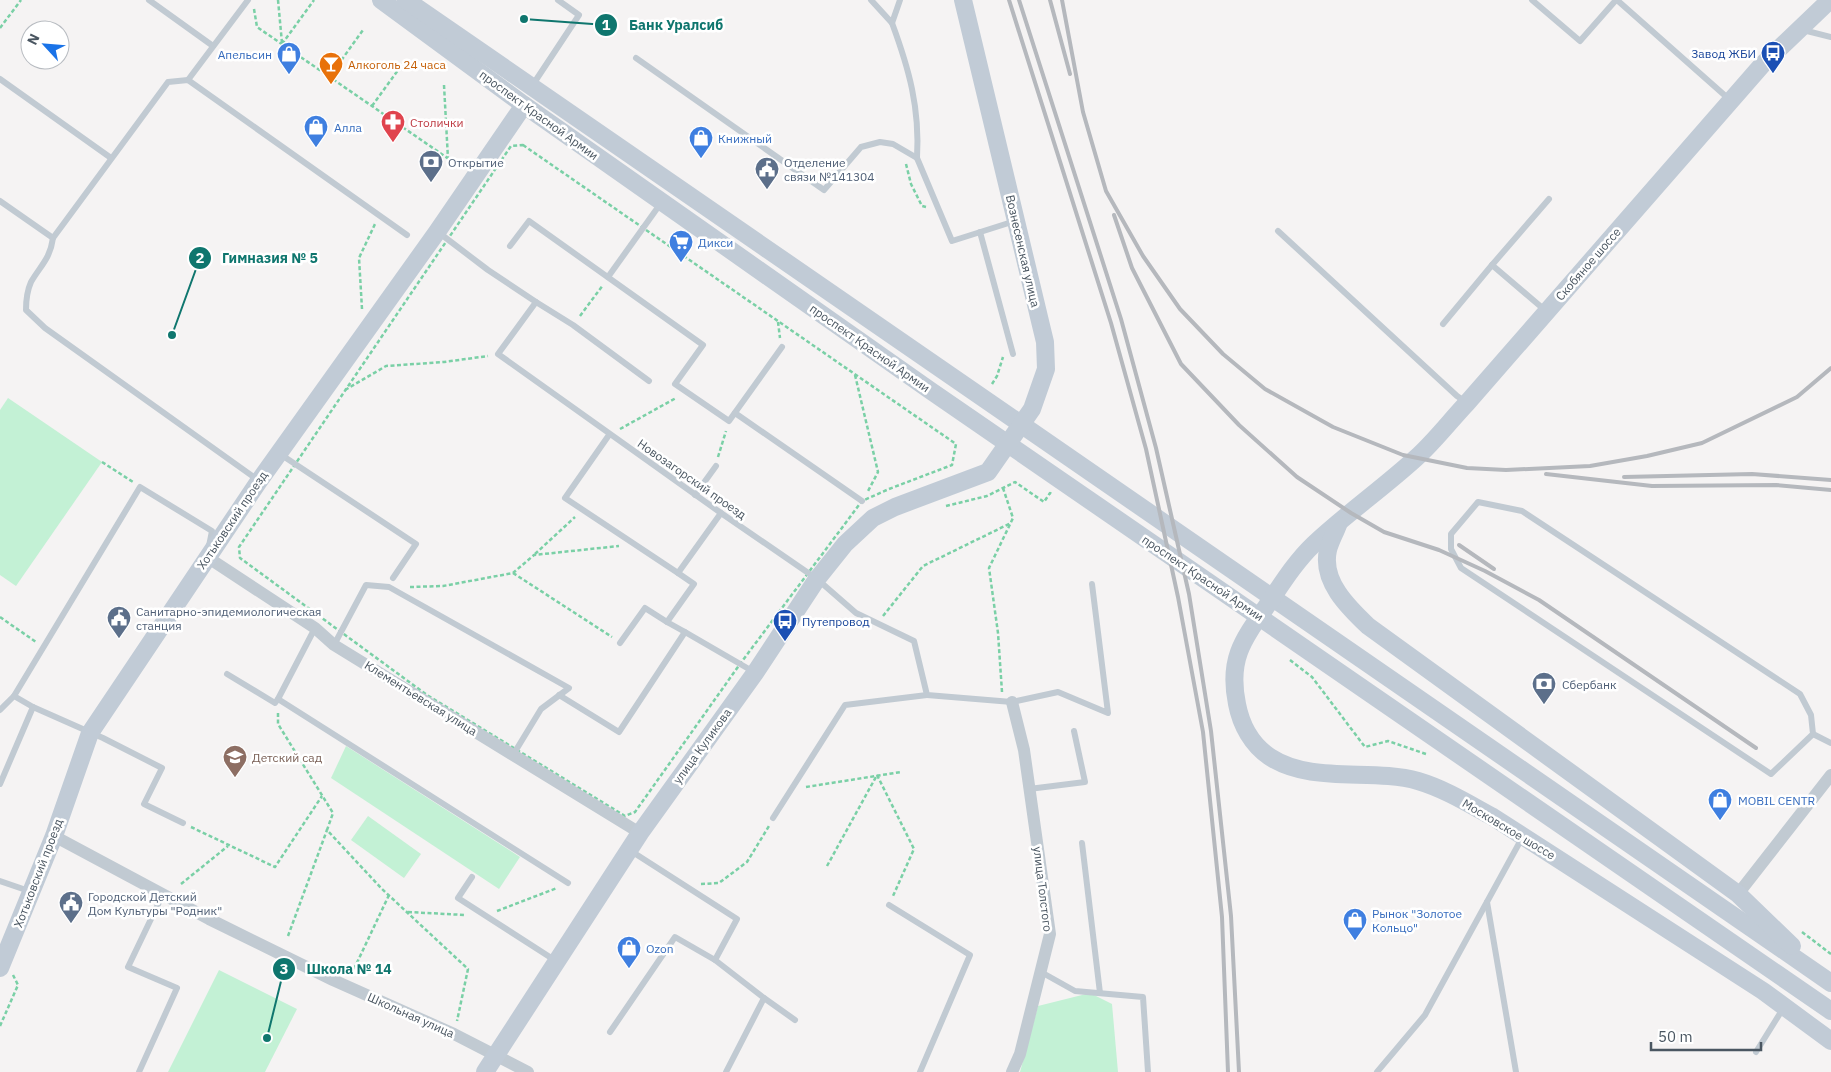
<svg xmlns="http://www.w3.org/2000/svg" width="1831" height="1072" viewBox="0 0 1831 1072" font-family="'IBM Plex Sans',sans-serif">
<rect width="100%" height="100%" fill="#f5f3f3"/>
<!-- green -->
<g fill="#c3f1d5">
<polygon points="8,398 102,462 16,586 0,575 0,410"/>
<polygon points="346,746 520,857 499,889 331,778"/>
<polygon points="368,816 421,854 404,878 351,840"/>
<polygon points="219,970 297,1009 265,1072 168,1072"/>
<polygon points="1090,993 1112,1004 1118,1072 1020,1072 1038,1006"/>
</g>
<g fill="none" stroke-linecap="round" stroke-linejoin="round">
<!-- path -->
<g stroke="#7ad0a6" stroke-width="2.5" stroke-dasharray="4 2.5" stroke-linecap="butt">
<polyline points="278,0 282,43"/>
<polyline points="254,9 257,27 462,168"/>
<polyline points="0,28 21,0"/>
<polyline points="282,44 314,0"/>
<polyline points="330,76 363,30"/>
<polyline points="444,85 448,159"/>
<polyline points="372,106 406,59"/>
<polygon points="523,145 956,444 952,465 889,489 862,501 740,664 635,812 625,816 427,695 240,558 239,547 511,146"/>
<polyline points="906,164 911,184 922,206 926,207"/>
<polyline points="362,309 359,258 375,224"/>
<polyline points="580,316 603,285"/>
<polyline points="778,322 780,338"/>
<polyline points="855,375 878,472 867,493"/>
<polyline points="992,384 997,376 1003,357"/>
<polyline points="345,390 386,366 444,362 488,356"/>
<polyline points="620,429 676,398"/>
<polyline points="718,457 726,431"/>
<polyline points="102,462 133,482"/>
<polyline points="946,506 987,496 1015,482 1044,502 1050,493 1052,494"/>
<polyline points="535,554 575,517"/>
<polyline points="513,573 612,637"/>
<polyline points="410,587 443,586 513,573 534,555 619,546"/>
<polyline points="883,616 923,566 1011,523"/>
<polyline points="0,617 36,642"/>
<polyline points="1290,660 1312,677 1365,747 1388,741 1426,754"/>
<polyline points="1002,692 998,633 989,568 1013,518 1003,488"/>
<polyline points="278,713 278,724 333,813 327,830 382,889 468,969 457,1021"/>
<polyline points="877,775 914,849 893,896"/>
<polyline points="806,787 901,772"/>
<polyline points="191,827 275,867 322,796"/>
<polyline points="827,866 877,775"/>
<polyline points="181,884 228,846"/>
<polyline points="701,884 719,883 747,862 769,826"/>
<polyline points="497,911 557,888"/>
<polyline points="408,912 465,915"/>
<polyline points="1802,932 1831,954"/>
<polyline points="288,936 327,830"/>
<polyline points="354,969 389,895"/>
<polyline points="0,1026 18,985 13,975"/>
</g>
<!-- service -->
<g stroke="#c1cad2" stroke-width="6">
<polyline points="149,0 213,46"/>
<polyline points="871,0 892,23 900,0"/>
<polyline points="1532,0 1580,41 1616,0"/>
<polyline points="1617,0 1730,100"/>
<path d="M 892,23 C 909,69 920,108 917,158"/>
<polyline points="1803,30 1831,37"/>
<polyline points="636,58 824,190 861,147 880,142 893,144 917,158 952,241 1015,221"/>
<polyline points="0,79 111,158"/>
<polyline points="188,80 248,0"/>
<polyline points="532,86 579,15 558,0"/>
<polyline points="0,201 53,238"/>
<polyline points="1278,231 1457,396 1466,402"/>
<polyline points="438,232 488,270 536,302 498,354 721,513 817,579 856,613 914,641 927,695 1012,702 1058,692 1108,713 1092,584"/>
<polyline points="980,232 1013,354"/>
<polyline points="510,246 529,221 703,345 675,384 729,421 782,347"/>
<polyline points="1492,265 1549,199"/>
<polyline points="608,277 661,203"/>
<polyline points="536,302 573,325 649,381"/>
<polyline points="1443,324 1492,265 1546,311"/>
<polyline points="735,413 862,501"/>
<polyline points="609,435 565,498 678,573 721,513"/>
<polyline points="280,454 416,544 393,578"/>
<path d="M 258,480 L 45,328 L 26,310 C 26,300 27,291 31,282 C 41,265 50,259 53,238 L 168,82 L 188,80 L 407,235"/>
<polyline points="695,495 716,466"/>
<polygon points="1478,502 1522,511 1800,694 1811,715 1813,734 1771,774 1461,568 1451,549 1451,534"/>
<polyline points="678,573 694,584 667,622 685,632"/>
<polyline points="315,628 278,699 568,883"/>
<polyline points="620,643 645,608 667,622"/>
<polyline points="334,645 366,585 389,587 569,688 541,709 513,755"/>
<polyline points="227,674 275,703 278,699"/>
<polyline points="559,695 619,732 685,632 754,672"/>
<polyline points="14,696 140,487 212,531 209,546"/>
<polyline points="0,710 14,696 33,707 103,738 162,768 144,804 183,823"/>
<polyline points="1813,734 1831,743"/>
<polyline points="0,784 33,707"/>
<polyline points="1029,789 1085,782 1074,731"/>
<polyline points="773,818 845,705 927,695"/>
<polyline points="1082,843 1100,993"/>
<polyline points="472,877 458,898 556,961"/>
<polyline points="0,881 29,891"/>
<polyline points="1487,902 1516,1072"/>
<polyline points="889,905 970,955 920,1072"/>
<polyline points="715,960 764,998 726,1072"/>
<polyline points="1041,972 1075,991 1143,997 1148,1072"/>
<polyline points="764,998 795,1020"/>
<polyline points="610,1032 675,937 715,960 737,919 631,851"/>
<polyline points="1756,1052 1784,1007"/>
<polyline points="139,1072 177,988 128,967 163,894"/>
<polyline points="1377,1072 1425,1015 1522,838"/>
</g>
<!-- minor -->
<g stroke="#c1cad2" stroke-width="12">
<polyline points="207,557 315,628 334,645 640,833"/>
<polyline points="54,836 209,919 333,980 454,1034 528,1072"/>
<polyline points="1738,894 1831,775"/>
<polyline points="1012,1072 1020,1054 1050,934 1024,750 1012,702"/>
</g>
<!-- secondary -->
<g stroke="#c1cbd6" stroke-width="18">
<polyline points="381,0 524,105 931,391 1831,1011"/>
<polyline points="406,0 1831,983"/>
<path d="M 1830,0 L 1762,65 L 1467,403 C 1450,421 1434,442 1416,458 C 1383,488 1346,514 1314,544 C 1295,562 1281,585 1266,607 C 1242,641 1228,660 1237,704 C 1241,725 1252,745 1270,757 C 1311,784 1372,768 1418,781 C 1445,789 1469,804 1493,817 L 1763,991 L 1831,1041"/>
<path d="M 1338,525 C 1335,533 1330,542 1328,550 C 1321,581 1348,607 1368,626 L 1738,894 L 1792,946"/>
<polyline points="0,968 54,836 90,733 259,481 437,232 524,105"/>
<polyline points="485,1072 640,833 755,673 817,579 845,544 873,518 895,507 988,472 1032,409 1046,369 1045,342 963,0"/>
</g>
<!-- rail -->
<g stroke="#b5b8bd" stroke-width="4">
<polyline points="1009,0 1111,323 1146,449 1178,597 1203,732 1222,917 1228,1072"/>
<polyline points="1019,0 1121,319 1156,448 1189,594 1211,731 1231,916 1239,1072"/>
<polyline points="1050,0 1070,74"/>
<polyline points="1062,0 1083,112 1106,191 1143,256 1180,309 1223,354 1265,389 1333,427 1403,455 1467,468 1506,470 1590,466 1647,456 1702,443 1797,397 1831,368"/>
<polyline points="1114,215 1132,268 1181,364 1239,425 1297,477 1351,513 1384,532 1439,550 1485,571 1539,600 1756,748"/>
<polyline points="1546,474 1652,486 1776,485 1831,490"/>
<polyline points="1624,477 1752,474 1831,480"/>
<polyline points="1459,545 1494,569"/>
</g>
</g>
<!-- icons -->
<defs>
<symbol id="bus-pin" viewBox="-11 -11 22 30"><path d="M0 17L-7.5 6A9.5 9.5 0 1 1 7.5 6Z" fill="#1a4fb4" stroke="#fff"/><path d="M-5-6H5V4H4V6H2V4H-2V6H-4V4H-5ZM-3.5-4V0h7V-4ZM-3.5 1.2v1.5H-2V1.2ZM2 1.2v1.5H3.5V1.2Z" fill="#fff"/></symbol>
<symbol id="shop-pin" viewBox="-11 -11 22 30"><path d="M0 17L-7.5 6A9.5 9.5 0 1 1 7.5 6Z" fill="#3f7fe0" stroke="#fff"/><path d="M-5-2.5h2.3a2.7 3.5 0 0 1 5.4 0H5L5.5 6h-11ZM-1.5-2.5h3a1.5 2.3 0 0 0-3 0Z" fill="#fff"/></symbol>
<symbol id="bar-pin" viewBox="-11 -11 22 30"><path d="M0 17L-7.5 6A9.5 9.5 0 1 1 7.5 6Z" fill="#e8710a" stroke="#fff"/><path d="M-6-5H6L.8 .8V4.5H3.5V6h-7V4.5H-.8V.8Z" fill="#fff"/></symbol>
<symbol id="pharmacy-pin" viewBox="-11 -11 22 30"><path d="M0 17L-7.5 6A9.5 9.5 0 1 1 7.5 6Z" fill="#e0444e" stroke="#fff"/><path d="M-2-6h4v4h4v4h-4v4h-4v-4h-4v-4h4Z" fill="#fff"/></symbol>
<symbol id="bank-pin" viewBox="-11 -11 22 30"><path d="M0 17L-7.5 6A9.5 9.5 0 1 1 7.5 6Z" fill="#5c6f8a" stroke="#fff"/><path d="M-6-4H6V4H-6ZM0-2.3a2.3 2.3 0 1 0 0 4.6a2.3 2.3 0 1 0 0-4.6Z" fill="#fff"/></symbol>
<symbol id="civic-pin" viewBox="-11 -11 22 30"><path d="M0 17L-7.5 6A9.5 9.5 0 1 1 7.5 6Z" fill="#5c6f8a" stroke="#fff"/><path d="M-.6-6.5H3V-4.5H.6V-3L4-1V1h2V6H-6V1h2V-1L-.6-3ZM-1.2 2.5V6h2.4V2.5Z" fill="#fff"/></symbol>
<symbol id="supermarket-pin" viewBox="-11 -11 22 30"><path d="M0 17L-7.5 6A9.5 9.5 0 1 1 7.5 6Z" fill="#3f7fe0" stroke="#fff"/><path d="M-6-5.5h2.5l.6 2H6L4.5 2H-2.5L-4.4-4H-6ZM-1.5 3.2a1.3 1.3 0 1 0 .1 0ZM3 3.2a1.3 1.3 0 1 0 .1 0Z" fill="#fff"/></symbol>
<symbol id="school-pin" viewBox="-11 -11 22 30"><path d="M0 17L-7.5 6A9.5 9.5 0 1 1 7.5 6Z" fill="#8d6e63" stroke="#fff"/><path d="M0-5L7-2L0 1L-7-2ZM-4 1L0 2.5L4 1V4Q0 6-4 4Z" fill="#fff"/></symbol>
</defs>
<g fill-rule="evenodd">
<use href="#bus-pin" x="1759" y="39" width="28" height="38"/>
<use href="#shop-pin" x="275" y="40" width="28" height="38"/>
<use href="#bar-pin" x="317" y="50" width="28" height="38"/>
<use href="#pharmacy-pin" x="379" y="108" width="28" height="38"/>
<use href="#shop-pin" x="302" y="113" width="28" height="38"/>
<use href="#shop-pin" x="687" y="124" width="28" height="38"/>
<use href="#bank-pin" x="417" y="148" width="28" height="38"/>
<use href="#civic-pin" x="753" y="155" width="28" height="38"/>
<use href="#supermarket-pin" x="667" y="228" width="28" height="38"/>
<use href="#civic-pin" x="105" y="604" width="28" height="38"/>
<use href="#bus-pin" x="771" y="607" width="28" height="38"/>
<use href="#bank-pin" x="1530" y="670" width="28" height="38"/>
<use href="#school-pin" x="221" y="743" width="28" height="38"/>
<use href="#shop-pin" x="1706" y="786" width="28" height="38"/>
<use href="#civic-pin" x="57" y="889" width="28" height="38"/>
<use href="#shop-pin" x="1341" y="906" width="28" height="38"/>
<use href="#shop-pin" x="615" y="934" width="28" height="38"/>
</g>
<g text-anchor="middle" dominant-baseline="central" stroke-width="5" stroke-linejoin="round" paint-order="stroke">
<!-- transit labels -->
<g font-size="12" fill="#164399" stroke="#fff" text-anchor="end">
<text x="1756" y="53">Завод ЖБИ</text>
<text x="802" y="621" text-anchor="start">Путепровод</text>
</g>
<!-- shop labels -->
<g font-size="12" fill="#366cbe" stroke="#fff" text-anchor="start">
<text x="272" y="54" text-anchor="end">Апельсин</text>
<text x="334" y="127">Алла</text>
<text x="718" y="138">Книжный</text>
<text x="698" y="242">Дикси</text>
<text x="1738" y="800">MOBIL CENTR</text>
<text x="1372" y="913">Рынок "Золотое<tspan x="1372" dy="14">Кольцо"</tspan></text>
<text x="646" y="948">Ozon</text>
</g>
<!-- food labels -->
<g font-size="12" fill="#c56008" stroke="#fff" text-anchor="start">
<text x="348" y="64">Алкоголь 24 часа</text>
</g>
<!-- street labels -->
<g font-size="12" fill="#4a5661" stroke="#fff">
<text transform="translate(539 115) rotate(36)">проспект Красной Армии</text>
<text transform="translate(1023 251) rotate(77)">Вознесенская улица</text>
<text transform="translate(1588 264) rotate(-49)">Скобяное шоссе</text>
<text transform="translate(870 348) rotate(35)">проспект Красной Армии</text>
<text transform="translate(692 479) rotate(35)">Новозагорский проезд</text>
<text transform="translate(232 520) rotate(-56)">Хотьковский проезд</text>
<text transform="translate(1203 578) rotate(34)">проспект Красной Армии</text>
<text transform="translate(421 698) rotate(32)">Клементьевская улица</text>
<text transform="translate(702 746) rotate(-54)">улица Куликова</text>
<text transform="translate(1509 829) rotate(31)">Московское шоссе</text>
<text transform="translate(38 873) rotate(-69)">Хотьковский проезд</text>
<text transform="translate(1043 889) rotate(83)">улица Толстого</text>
<text transform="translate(411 1015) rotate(24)">Школьная улица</text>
</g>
<!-- health labels -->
<g font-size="12" fill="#be3a42" stroke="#fff" text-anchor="start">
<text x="410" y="122">Столички</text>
</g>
<!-- service labels -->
<g font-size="12" fill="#4e5e75" stroke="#fff" text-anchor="start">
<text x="448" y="162">Открытие</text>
<text x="784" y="162">Отделение<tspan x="784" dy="14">связи №141304</tspan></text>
<text x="136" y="611">Санитарно-эпидемиологическая<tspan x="136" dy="14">станция</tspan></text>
<text x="1562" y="684">Сбербанк</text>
<text x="88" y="896">Городской Детский<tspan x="88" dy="14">Дом Культуры "Родник"</tspan></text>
</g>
<!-- education labels -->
<g font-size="12" fill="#785e54" stroke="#fff" text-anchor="start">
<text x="252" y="757">Детский сад</text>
</g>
</g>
<!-- callouts -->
<path fill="none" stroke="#0f766e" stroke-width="2" d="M524 19L606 25M172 335L200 258M267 1038L284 969"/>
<g fill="#0f766e" stroke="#fff" stroke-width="2">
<circle cx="524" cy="19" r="5"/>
<circle cx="172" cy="335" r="5"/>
<circle cx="267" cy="1038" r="5"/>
<circle cx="606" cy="25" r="12"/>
<circle cx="200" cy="258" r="12"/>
<circle cx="284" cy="969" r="12"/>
</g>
<g font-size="15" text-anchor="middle" font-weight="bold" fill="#fff">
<text x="606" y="30">1</text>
<text x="200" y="263">2</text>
<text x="284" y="974">3</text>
</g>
<g font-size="14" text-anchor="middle" font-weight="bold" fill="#0f766e" stroke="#fff" stroke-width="5" stroke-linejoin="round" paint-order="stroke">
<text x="676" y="30">Банк Уралсиб</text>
<text x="270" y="263">Гимназия № 5</text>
<text x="349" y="974">Школа № 14</text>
</g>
<!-- north arrow -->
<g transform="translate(45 45) rotate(296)"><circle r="24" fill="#ffffff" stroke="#b7bbc0"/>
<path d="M0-4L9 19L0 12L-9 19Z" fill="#1a73e8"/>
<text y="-8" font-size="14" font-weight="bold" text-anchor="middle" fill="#4a5661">N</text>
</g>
<!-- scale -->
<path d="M1651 1042v8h110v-8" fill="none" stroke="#4a5661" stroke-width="2.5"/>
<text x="1658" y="1042" font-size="15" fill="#4a5661" stroke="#ffffff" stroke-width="4" paint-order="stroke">50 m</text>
</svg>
